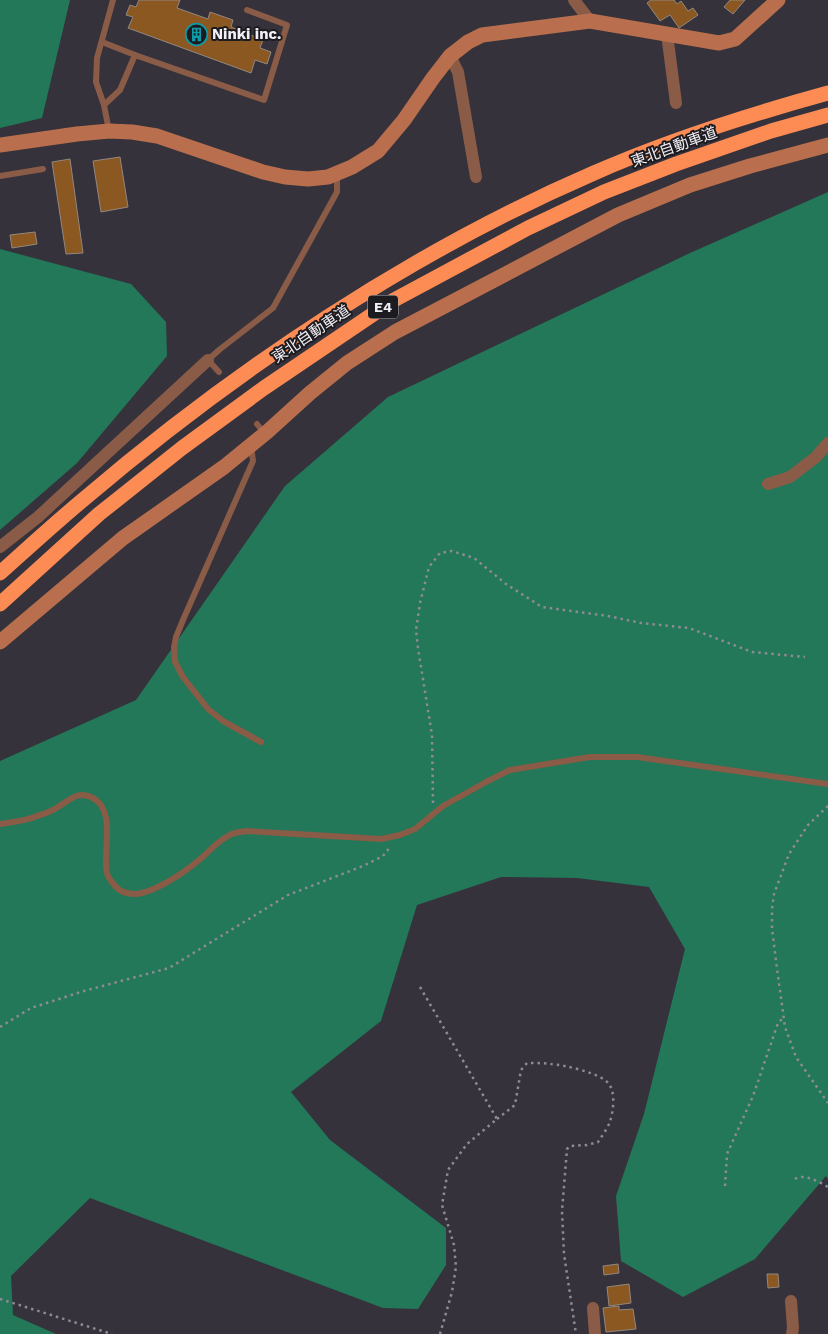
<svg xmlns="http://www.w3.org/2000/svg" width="828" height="1334" viewBox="0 0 828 1334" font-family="'Work Sans','Noto Sans JP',sans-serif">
<rect width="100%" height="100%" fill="#35323b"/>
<!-- forest -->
<g fill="#227858">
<polygon points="0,0 70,0 42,118 0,128"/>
<polygon points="828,192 828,1179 826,1176 755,1259 683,1297 621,1261 616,1196 644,1114 685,949 649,887 577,878 501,877 417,905 381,1021 291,1092 330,1140 446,1228 446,1265 418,1309 383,1308 90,1198 11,1276 13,1315 56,1334 0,1334 0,761 136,700 285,486 388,397 690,253"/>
<polygon points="0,249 131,284 166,322 167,356 77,463 0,530"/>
</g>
<!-- building -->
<g fill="#8b5822" stroke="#928880">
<polygon points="139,0 180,0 177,8 208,19 210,12 233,20 231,27 263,40 260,48 271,52 267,64 255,60 251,73 128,28 133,17 126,15 130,5 136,7"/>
<polygon points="651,0 674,0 677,4 681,1 688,11 693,8 698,15 679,28 670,15 660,21 647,3"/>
<polygon points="730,0 745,0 733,14 724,7"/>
<polygon points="120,157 128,207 101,212 93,161"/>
<polygon points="70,159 83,253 66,254 52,162"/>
<polygon points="35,232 37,244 12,248 10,235"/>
<polygon points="618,1264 619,1273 604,1275 603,1266"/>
<polygon points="767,1274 778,1274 779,1287 768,1288"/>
<polygon points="629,1284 631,1303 609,1306 607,1287"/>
<polygon points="619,1306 619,1310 633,1309 636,1329 606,1332 603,1308"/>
</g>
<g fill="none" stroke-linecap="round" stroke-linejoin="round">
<!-- path -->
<g stroke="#8e8b94" stroke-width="2.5" stroke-dasharray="2.5 4" stroke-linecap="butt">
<polyline points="433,803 432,735 418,648 416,630 420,603 429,567 440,553 452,551 474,558 506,584 542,607 608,616 641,623 689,628 752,652 805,657"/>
<polyline points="828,806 808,825 789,854 774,894 772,909 772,928 776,961 785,1027 796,1057 828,1103"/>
<polyline points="420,987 497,1119 467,1144 448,1170 442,1205 454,1245 456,1267 452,1292 440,1334"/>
<polyline points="0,1027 31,1008 84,991 169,968 288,895 363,866 383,856 391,846"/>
<path d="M 497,1119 L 515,1105 L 521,1070 L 527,1063 C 535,1063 543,1063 551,1064 C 564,1065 601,1073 609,1084 C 616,1094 613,1111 610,1122 C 607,1129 602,1136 598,1142 L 587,1145 L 570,1146 L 567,1149 L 562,1211 L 564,1254 L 576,1334"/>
<path d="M 795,1179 C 804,1173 819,1182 828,1187"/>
<polyline points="725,1186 727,1154 753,1096 778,1023 783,1018"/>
<polyline points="0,1299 112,1334"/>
</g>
<!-- lane -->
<g stroke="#8a5b46" stroke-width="6">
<polyline points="102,42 135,55 264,100 287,25 247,10"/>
<polyline points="104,105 120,90 135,55"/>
<polyline points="109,131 104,105 96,82 97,58 113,0"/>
<polyline points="0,176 43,169"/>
<polyline points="219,372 208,360 219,350 273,308 337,192 337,174"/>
<polyline points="257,424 265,434"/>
<polyline points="251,446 253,461 183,620 176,637 174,647 175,662 183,677 208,709 223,721 261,742"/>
<path d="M 0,824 C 12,822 26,821 37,816 C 44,814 52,811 58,807 C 70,800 78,790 93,798 C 117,811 102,852 107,873 C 108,878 112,882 115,886 C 120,892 128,894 135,894 C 154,893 185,872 199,860 C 209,852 219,839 232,834 C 236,832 242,832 247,831 L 381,839 L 400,835 L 415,829 L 443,806 L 486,782 L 510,770 L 590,757 L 637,757 L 828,784"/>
</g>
<!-- street -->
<g stroke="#8a5b46" stroke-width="12">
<polyline points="574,0 590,21"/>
<polyline points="667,34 676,103"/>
<polyline points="450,56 458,72 476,177"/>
<polyline points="768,484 790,477 816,457 828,443"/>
<polyline points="0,547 38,517 208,360"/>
<polyline points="791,1301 793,1328 792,1334"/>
<polyline points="593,1308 595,1334"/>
</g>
<!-- secondary -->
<g stroke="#b96f4d" stroke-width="15">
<polyline points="0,145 77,134 109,131 132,132 157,136 263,172 285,177 308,179 328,177 352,167 378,151 404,120 433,78 450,56 468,42 482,35 590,21 719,43 735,39 778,0"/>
<polyline points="0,642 123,538 224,467 267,432 310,393 347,363 395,332 618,215 690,185 750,166 828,145"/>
</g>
<!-- highway -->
<g stroke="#fd8b54" stroke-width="15">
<path d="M 0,573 C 28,548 55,523 84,499 C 235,370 411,252 594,173 C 669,140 748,115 828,93"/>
<polyline points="0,604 99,514 182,448 264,388 394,300 528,228 604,192 676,164 771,131 828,115"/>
</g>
</g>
<!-- icons -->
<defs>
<symbol id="building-ring" viewBox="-11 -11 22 22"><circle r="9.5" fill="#1c1b1f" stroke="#0f9aa8" stroke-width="1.5"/><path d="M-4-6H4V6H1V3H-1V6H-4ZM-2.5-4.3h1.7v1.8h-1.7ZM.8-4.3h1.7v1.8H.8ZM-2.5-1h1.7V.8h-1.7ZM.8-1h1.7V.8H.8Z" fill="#0f9aa8"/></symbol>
</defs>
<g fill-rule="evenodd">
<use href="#building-ring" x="184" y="22" width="25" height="25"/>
</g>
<g text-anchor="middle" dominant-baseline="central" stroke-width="4" stroke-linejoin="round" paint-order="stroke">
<!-- shield labels -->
<rect fill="#1c1b1f" stroke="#b2afb6" stroke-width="1" x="368" y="295.5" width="30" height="23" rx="4"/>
<g font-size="14" font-weight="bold" fill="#f2eff6">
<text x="383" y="307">E4</text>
</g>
<!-- poi labels -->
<g font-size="15" font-weight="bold" fill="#f2eff6" stroke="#1c1b1f" text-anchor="start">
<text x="212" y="34">Ninki inc.</text>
</g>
<!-- street labels -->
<g font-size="15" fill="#f2eff6" stroke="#1c1b1f">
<text transform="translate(674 147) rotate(-20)">東北自動車道</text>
<text transform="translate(311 334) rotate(-34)">東北自動車道</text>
</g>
</g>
</svg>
